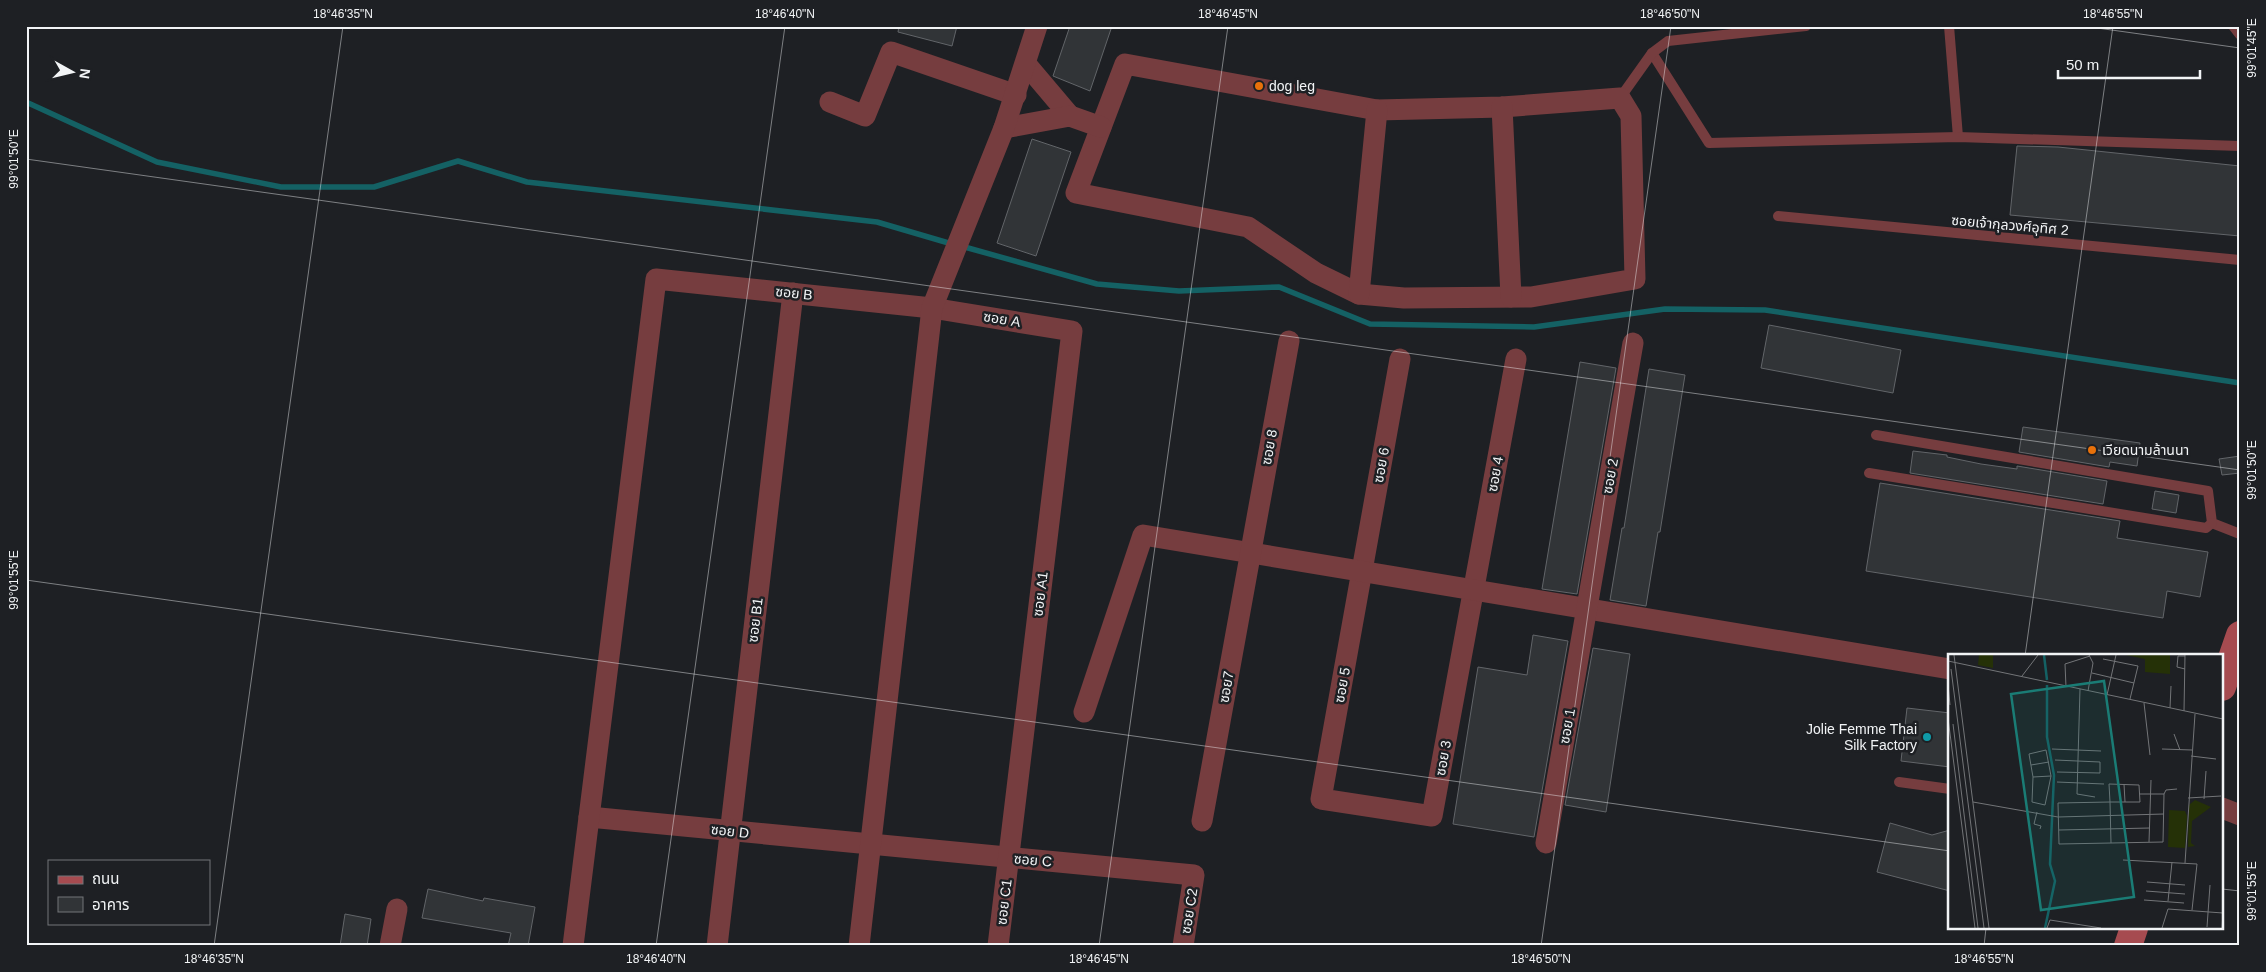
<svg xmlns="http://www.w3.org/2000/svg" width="2266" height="972" viewBox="0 0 2266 972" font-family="Arial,'Noto Sans Thai',sans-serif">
<rect width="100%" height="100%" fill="#1e2024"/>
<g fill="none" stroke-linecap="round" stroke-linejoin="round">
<!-- stream -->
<g stroke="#146164" stroke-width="5.5">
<polyline points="26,102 157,162 281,187 374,187 458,161 527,182 877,222 952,244"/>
<polyline points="961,246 1097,284 1179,291 1279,287 1370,324 1534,327 1665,309 1765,310 2240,383"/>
</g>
</g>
<!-- building -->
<g fill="#313437" stroke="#626569">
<polygon points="899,26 957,26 952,46 898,32"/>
<polygon points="1070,26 1112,26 1090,91 1053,76"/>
<polygon points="1032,139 1071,152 1036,256 997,243"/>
<polygon points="2017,146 2058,147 2240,166 2240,236 2010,215"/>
<polygon points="1769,325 1901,350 1893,393 1761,368"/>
<polygon points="1580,362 1616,368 1577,594 1542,589"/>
<polygon points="1649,369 1685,375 1660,532 1658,532 1646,606 1610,600 1622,528 1624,528"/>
<polygon points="2023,427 2140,443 2137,466 2110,462 2109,467 2019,452"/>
<polygon points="1913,451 1947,455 1947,457 1981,464 2017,469 2017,466 2107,481 2103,504 1910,473"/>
<polygon points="2240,456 2240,473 2222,475 2219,459"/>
<polygon points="1880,483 2120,521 2117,538 2208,552 2200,597 2167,591 2163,618 1866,571"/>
<polygon points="2155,491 2179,495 2176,513 2152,509"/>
<polygon points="1533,635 1568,641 1534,837 1453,824 1478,667 1527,675"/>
<polygon points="1593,648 1630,654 1606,812 1565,805"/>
<polygon points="1907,708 1950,713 1950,767 1901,761"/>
<polygon points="1890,823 1932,835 1950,830 1950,891 1877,872"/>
<polygon points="428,889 483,901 484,898 535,907 528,946 508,946 511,933 422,918"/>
<polygon points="345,914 371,919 367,946 340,946"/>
</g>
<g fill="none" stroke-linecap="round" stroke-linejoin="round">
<!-- lane -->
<g stroke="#763d3f" stroke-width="10">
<polyline points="1949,26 1958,137"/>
<polyline points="2233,26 2240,35"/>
<polyline points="1652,53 1709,143 1958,137 2240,146"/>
<polyline points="1620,98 1652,53 1668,41 1806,26"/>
<polyline points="1778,216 2240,260"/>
<polyline points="1876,435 2208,491 2212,523 2240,534"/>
<polyline points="1869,473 2206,528 2212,523"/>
<polyline points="1899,782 1950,789"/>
</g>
<!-- street -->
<g stroke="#763d3f" stroke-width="21">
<polyline points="1026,64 1070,116"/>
<polygon points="1125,64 1377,110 1502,107 1620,98 1631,116 1635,279 1531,297 1404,298 1359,294 1316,273 1248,227 1076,193"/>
<polyline points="830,102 865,116 891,52 1016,95"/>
<polyline points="1502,107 1511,297"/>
<polyline points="1004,128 1070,116 1101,127"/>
<polyline points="1359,294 1377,110"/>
<polyline points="1400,359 1321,799 1432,816 1516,359"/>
<polyline points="1084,712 1143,535 1950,669"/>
<polyline points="2222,808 2240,815"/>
<polyline points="589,817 1194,875 1183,946"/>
<polyline points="1202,821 1289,341"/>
<polyline points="1546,843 1633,343"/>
<polyline points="390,946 397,909"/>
<polyline points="573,946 656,279 932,308 1072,331 998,946"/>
<polyline points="717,946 793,293"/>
<polyline points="859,946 932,308 1004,128 1037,26"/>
</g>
<!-- secondary -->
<g stroke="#a64b50" stroke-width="28">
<polyline points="2222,687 2240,635"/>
<polyline points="2128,946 2134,928"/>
</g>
</g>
<!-- ticks -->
<path fill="none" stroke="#f2f4f6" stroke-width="1" stroke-opacity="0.45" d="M 2083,26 L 2240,48M 26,159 L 2240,470M 26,580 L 1950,851M 2025,656 L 2113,26M 2222,889 L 2240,891M 214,946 L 343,26M 656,946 L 785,26M 1099,946 L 1228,26M 1541,946 L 1671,26M 1984,946 L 1986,928"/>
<!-- markers -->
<g fill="#e8710a" stroke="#1e2024" stroke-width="2">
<circle cx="1259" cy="86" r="5"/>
<circle cx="2092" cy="450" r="5"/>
</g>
<circle fill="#0f9aa8" stroke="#1e2024" stroke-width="2" cx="1927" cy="737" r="5"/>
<g text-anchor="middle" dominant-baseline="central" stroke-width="5" stroke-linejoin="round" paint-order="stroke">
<!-- poi labels -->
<g font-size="14" fill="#f2f4f6" stroke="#1e2024" text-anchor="start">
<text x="1269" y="86">dog leg</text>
<text x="2102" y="450">เวียดนามล้านนา</text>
<text x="1917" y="729" text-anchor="end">Jolie Femme Thai<tspan x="1917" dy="16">Silk Factory</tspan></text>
</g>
<!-- street labels -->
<g font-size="14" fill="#f2f4f6" stroke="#1e2024">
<text transform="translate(2010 225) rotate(5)">ซอยเจ้ากุลวงศ์อุทิศ 2</text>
<text transform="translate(794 293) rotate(6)">ซอย B</text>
<text transform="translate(1002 319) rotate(9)">ซอย A</text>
<text transform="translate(1269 447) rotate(-80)">ซอย 8</text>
<text transform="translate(1381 465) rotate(-80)">ซอย 6</text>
<text transform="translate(1495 474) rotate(-80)">ซอย 4</text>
<text transform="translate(1610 476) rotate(-80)">ซอย 2</text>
<text transform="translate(1040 594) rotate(-83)">ซอย A1</text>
<text transform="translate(755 620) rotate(-83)">ซอย B1</text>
<text transform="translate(1342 685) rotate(-80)">ซอย 5</text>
<text transform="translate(1226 687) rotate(-80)">ซอย7</text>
<text transform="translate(1567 726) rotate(-80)">ซอย 1</text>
<text transform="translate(1443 758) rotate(-80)">ซอย 3</text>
<text transform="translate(730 831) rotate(6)">ซอย D</text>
<text transform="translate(1033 860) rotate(5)">ซอย C</text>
<text transform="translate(1004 902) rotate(-83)">ซอย C1</text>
<text transform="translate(1189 911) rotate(-81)">ซอย C2</text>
</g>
</g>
<!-- overview -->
<g transform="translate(1948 654)">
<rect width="275" height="275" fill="#1e2024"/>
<path d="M 31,1 L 45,1 L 45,14 L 30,11 ZM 178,1 L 222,1 L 222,20 L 197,18 L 197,5 ZM 247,146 L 263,153 L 244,167 L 243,189 L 247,192 L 240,193 L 241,151 ZM 221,156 L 237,157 L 239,162 L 237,194 L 220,193 Z" fill="#253107"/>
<path fill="none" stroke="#146164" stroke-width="2.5" d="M 96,1 L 99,26M 97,274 L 107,227 L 102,210 L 106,121 L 99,83 L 99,31"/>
<path fill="none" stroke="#737578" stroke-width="1" d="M 6,1 L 41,274M 237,2 L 230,2 L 229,13 L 237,15M 155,5 L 190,12 L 182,45M 0,7 L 275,65M 3,15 L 36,274M 144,19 L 186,29M 74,22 L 90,1M 0,30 L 2,51M 118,33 L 117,10 L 142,2M 132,35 L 129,140 L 147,143M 140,37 L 145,9 L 141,1M 159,41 L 168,1M 196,49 L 202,101M 222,54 L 223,32M 236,57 L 237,1M 0,64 L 27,274M 5,70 L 30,274M 226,80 L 232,96M 104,95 L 153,97M 214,95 L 244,96M 98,96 L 103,122 L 97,151 L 84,148 L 85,123 L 81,100 ZM 243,102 L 268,105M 107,106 L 152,108 L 152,119 L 109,118M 83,111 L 101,108M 85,123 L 103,122M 109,128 L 156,130M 176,130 L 177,148M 192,140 L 216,140M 216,140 L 218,136 L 229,135M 240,144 L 273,142M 256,145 L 258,117M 25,148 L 110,163 L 216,160M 89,158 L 86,170 L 93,172 L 92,175M 111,176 L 202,174M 201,188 L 203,126M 163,189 L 162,148 L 161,130 L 191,131 L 192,148 L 162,148 L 110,149 L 111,190 L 215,188 L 216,140M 175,206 L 249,210 L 244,256M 237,209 L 247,60M 199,228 L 237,231M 198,237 L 237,240M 196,246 L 236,249M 220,247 L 224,208M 259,273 L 262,231M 99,274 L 102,266 L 153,274M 214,274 L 220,255 L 275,259M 274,274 L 275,258"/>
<path fill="#1a7c75" fill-opacity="0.15" stroke="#1a7c75" stroke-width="2.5" d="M 156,27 L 186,243 L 93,256 L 63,40 Z"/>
<rect width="275" height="275" fill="none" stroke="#f2f4f6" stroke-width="2.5"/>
</g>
<!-- border -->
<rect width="2266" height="972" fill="none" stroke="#1e2024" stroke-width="55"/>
<!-- legend -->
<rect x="48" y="860" width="162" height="65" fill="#1e2024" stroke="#737578"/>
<rect x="58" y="876" width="25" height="8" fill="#a64b50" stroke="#737578"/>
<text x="92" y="884" font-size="15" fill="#f2f4f6">ถนน</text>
<rect x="58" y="897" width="25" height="15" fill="#313437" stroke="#737578"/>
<text x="92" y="910" font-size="15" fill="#f2f4f6">อาคาร</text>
<!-- north arrow -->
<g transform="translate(72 72) rotate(98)" stroke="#1e2024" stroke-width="4" paint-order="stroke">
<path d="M0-4L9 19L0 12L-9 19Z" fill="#f2f4f6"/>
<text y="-8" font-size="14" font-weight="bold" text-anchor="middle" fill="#f2f4f6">N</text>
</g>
<!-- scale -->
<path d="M2058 70v8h142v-8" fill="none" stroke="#f2f4f6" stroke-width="2.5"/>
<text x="2066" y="70" font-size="15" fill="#f2f4f6" stroke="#1e2024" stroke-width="4" paint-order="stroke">50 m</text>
<rect x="28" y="28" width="2210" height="916" fill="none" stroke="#f2f4f6" stroke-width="2"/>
<g font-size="12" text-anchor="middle" fill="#f2f4f6">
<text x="343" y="18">18°46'35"N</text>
<text x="785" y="18">18°46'40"N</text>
<text x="1228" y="18">18°46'45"N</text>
<text x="1670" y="18">18°46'50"N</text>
<text x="2113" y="18">18°46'55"N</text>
<text transform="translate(2252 48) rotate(-90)" y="4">99°01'45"E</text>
<text transform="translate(14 159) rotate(-90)" y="4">99°01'50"E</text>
<text transform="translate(2252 470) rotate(-90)" y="4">99°01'50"E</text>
<text transform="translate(14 580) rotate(-90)" y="4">99°01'55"E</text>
<text transform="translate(2252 891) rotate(-90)" y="4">99°01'55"E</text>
<text x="214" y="963">18°46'35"N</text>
<text x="656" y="963">18°46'40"N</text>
<text x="1099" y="963">18°46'45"N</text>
<text x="1541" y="963">18°46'50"N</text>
<text x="1984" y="963">18°46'55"N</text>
</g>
</svg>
